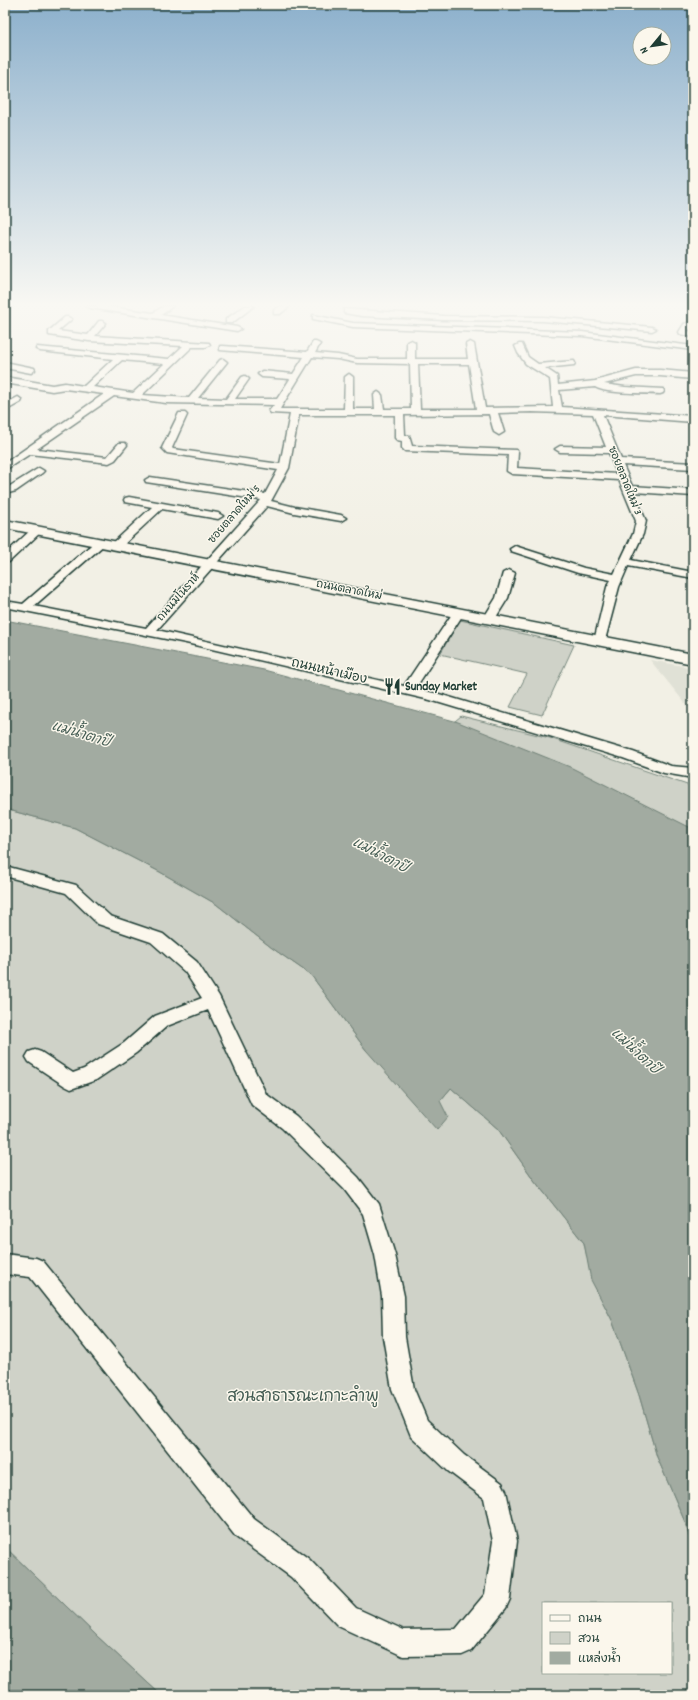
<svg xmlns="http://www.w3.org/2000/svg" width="698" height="1700" viewBox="0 0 698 1700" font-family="Dekko,'Playpen Sans Thai',sans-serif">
<rect width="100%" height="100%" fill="#f2f0e5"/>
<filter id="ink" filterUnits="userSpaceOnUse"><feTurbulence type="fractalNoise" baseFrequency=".025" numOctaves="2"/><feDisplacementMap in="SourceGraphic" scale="8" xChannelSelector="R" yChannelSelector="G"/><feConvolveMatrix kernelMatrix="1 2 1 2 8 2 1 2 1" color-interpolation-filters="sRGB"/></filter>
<g filter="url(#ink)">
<!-- built -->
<polygon fill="#e0e1d6" points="650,660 693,668 693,713"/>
<!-- green -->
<g fill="#cfd2c8" stroke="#77887e" fill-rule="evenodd">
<polygon points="460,620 574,645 542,715 510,707 527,674 440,654"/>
<polygon points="461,716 550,738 693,787 693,799 690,803 693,805 693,841 449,726"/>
<path d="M 5,809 L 75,828 L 160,872 L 216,904 L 272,948 L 311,975 L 366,1050 L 440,1101 L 451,1088 L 498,1129 L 534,1180 L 584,1243 L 592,1280 L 612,1320 L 639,1395 L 657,1457 L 685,1522 L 693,1549 L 693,1695 L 161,1695 L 98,1637 L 5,1547 ZM 543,1603 L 671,1603 L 671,1673 L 543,1673 Z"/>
</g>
<!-- water -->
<g fill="#a2aba1" stroke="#6e7f75">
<polygon points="5,620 264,670 458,722 570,767 693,829 693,1549 685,1522 657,1457 639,1395 612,1320 591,1280 584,1243 534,1180 498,1129 451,1088 440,1101 448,1117 437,1130 366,1050 311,975 272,948 216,904 160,872 75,828 5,809"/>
<polygon points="5,1547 98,1637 161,1695 5,1695"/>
</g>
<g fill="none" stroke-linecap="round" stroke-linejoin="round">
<defs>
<g id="minor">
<polygon points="5,306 13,306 5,311"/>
<polygon points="86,306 105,306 153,313 164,306 173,306 161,315 237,327 241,329 237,331 90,308"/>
<polygon points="245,306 254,306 232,323 226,323 226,319"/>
<polygon points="281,306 290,306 280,314 274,314 274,310"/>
<polygon points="344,309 444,316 543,317 652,327 656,329 652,331 543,321 444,320 362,316 344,313"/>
<polygon points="313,315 353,323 582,332 693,346 693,350 582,336 353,327 313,319"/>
<path d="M 65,317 L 68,317 L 72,319 L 58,331 L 88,335 L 99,321 L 102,321 L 106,323 L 95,336 L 209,343 L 210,345 L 206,347 L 192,347 L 142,395 L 189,398 L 220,360 L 223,359 L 227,362 L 198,398 L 226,399 L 242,377 L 245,376 L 249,379 L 235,399 L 277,399 L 290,379 L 262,377 L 258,374 L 262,371 L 293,374 L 304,357 L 220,350 L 220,346 L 223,346 L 307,352 L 313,342 L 316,342 L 320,344 L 315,353 L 338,355 L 357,359 L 407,359 L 407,342 L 411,340 L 415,342 L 415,359 L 468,359 L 466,344 L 470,342 L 474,344 L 485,408 L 553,407 L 550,379 L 526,364 L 518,353 L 515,346 L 519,344 L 522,344 L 528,357 L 538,364 L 574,361 L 575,363 L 574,365 L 545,368 L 557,376 L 558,385 L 595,381 L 636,370 L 660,370 L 693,373 L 693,379 L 660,376 L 636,376 L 604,384 L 625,387 L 663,389 L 664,391 L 663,393 L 660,394 C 645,393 606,394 595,387 L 559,390 L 562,407 L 693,416 L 693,422 L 603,415 L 621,459 L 693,463 L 693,469 L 623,465 L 632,486 L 693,490 L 693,496 L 634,492 L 646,521 L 643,534 L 631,560 L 693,572 L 693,578 L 628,566 L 619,587 L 604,644 L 596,644 L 594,641 L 607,587 L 611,580 L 578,573 L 511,551 L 510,549 L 515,546 L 584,568 L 614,574 L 633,534 L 636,521 L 619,480 L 512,474 L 507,471 L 508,455 L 405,451 L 402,448 L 402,441 L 397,440 L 395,438 L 395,415 L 299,415 L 289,468 L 271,501 L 295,507 L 341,515 L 346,518 L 341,521 L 294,513 L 267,506 L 157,630 L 404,686 L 454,611 L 462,611 L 464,613 L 415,689 L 439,694 L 633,752 L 671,766 L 693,768 L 693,778 L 664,773 L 623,758 L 430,700 L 186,643 L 5,607 L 5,601 L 23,604 L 97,540 L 101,539 L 106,542 L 105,544 L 34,606 L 146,628 L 261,500 L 146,482 L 145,480 L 150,477 L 265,494 L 278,470 L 167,453 L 162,448 L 179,413 L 185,413 L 187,415 L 172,448 L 173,449 L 280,464 L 290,414 L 271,413 L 269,411 L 274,405 L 166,403 L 114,396 L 37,449 L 107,457 L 119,443 L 125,443 L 127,445 L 115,460 L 109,463 L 30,454 L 5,470 L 5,463 L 104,394 L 65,389 L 52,391 L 5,383 L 5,377 L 52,385 L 65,383 L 84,386 L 113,359 L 40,351 L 36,349 L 37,347 L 169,359 L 183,346 L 89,341 L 49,335 L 49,331 ZM 312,357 L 338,359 L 357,363 L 410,364 L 411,409 L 384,409 L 382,395 L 378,392 L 374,395 L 375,409 L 353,409 L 353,377 L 349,374 L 345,377 L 344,409 L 280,409 ZM 122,360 L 164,364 L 133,393 L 93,387 ZM 418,364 L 469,364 L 476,409 L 420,409 ZM 532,412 L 593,414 L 606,447 L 560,446 L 555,449 L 560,452 L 609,453 L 617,474 L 517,468 L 518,452 L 516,450 L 412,446 L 409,436 L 405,435 L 404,415 L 489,414 L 494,432 L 499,435 L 504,432 L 498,413 Z"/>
<polygon points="693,321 693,326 688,331 693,332 693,337 680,334 679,332 684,324"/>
<polygon points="5,362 34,368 35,370 31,373 5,368"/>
<polygon points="18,397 22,400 21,402 5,411 5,404"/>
<polygon points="39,468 44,471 42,473 16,491 5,494 5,487 10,486"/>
<polygon points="129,497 218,513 223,516 218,519 162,509 121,547 113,547 112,545 113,543 152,507 125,502 124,500 125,498"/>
<polygon points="37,527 41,528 42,530 41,532 9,562 5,563 5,554 33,528"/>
<polygon points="509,570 515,573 508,598 493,622 485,622 483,619 496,598 503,573"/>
<polygon points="5,866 76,885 110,916 163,934 197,962 219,996 266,1094 296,1116 358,1177 379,1204 395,1255 404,1296 405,1337 414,1389 427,1420 464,1455 502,1483 506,1491 517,1541 510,1599 506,1608 471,1651 462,1655 403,1656 338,1626 291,1577 236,1537 30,1277 5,1274 5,1254 36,1258 43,1261 254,1519 309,1559 356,1608 404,1630 456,1629 485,1594 493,1541 484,1498 448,1471 411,1436 392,1389 383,1337 382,1296 375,1255 363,1214 344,1189 282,1128 252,1105 208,1010 167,1026 136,1053 96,1080 71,1089 65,1086 29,1062 26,1057 29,1052 35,1050 41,1052 73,1073 84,1069 124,1043 155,1016 202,998 185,972 151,942 98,924 66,893 5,876"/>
</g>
<polygon id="major" points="5,520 693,654 693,664 5,528"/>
</defs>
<!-- minor casing -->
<use href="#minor" stroke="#1f3d34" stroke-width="3"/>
<!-- major casing -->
<use href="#major" stroke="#1f3d34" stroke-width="3"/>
<!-- minor -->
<use href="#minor" fill="#fbf7ec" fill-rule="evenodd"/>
<!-- major -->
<use href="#major" fill="#fbf7ec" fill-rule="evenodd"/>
</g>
</g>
<!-- sky -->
<linearGradient id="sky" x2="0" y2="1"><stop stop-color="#8cb0cc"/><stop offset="0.56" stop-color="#f9f8f3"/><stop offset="1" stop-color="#f9f8f3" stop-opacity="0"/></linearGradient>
<rect width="698" height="544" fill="url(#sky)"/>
<!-- icons -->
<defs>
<symbol id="restaurant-bare" viewBox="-9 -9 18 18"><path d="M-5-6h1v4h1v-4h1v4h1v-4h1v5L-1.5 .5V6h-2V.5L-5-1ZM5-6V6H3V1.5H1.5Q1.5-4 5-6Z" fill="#1f3d34" stroke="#fbf7ec" stroke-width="2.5" paint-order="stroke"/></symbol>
</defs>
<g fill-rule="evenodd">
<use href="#restaurant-bare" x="380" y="674" width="25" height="25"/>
</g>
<g text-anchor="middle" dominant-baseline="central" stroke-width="3" stroke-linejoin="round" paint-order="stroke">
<!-- far-street labels -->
<g font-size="11" fill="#1f3d34" stroke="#fbf7ec">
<text transform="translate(624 481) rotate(68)">ซอยตลาดใหม่ 3</text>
<text transform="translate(235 515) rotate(-49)">ซอยตลาดใหม่ 5</text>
<text transform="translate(349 591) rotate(11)">ถนนตลาดใหม่</text>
<text transform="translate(179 598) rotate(-49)">ถนนมโนราห์</text>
</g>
<!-- street labels -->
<g font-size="13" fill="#1f3d34" stroke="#fbf7ec">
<text transform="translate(329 672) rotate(13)">ถนนหน้าเมือง</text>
</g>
<!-- poi labels -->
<g font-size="13" font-weight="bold" fill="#1f3d34" stroke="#fbf7ec" text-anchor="start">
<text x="405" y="687">Sunday Market</text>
</g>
<!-- water labels -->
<g font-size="14" font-style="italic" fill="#465e55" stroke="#fbf7ec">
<text transform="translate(81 735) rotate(17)">แม่น้ำตาปี</text>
<text transform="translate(380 856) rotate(28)">แม่น้ำตาปี</text>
<text transform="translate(635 1052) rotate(43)">แม่น้ำตาปี</text>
</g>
<!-- near-park labels -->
<g font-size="16" fill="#425b52" stroke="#fbf7ec">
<text x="303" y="1397">สวนสาธารณะเกาะลำพู</text>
</g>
</g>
<!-- margin -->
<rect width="698" height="1700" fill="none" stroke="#fbf7ec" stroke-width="20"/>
<rect x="10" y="10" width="678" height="1680" fill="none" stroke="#1f3d34" stroke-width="1.5" filter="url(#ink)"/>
<!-- legend -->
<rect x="542" y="1602" width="130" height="72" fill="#fbf7ec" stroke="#a3ada2"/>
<rect x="550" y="1615" width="20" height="6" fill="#fbf7ec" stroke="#a3ada2"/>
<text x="578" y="1622" font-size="12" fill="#1f3d34">ถนน</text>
<rect x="550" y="1632" width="20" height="12" fill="#cfd2c8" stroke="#a3ada2"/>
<text x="578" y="1642" font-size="12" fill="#1f3d34">สวน</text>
<rect x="550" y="1652" width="20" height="12" fill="#a2aba1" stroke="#a3ada2"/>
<text x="578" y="1662" font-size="12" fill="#1f3d34">แหล่งน้ำ</text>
<!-- north arrow -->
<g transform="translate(652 46) rotate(241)"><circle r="19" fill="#fbf7ec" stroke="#a3ada2"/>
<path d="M0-3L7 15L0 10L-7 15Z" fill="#1f3d34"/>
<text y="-6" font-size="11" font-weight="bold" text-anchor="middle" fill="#1f3d34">N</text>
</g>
</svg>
